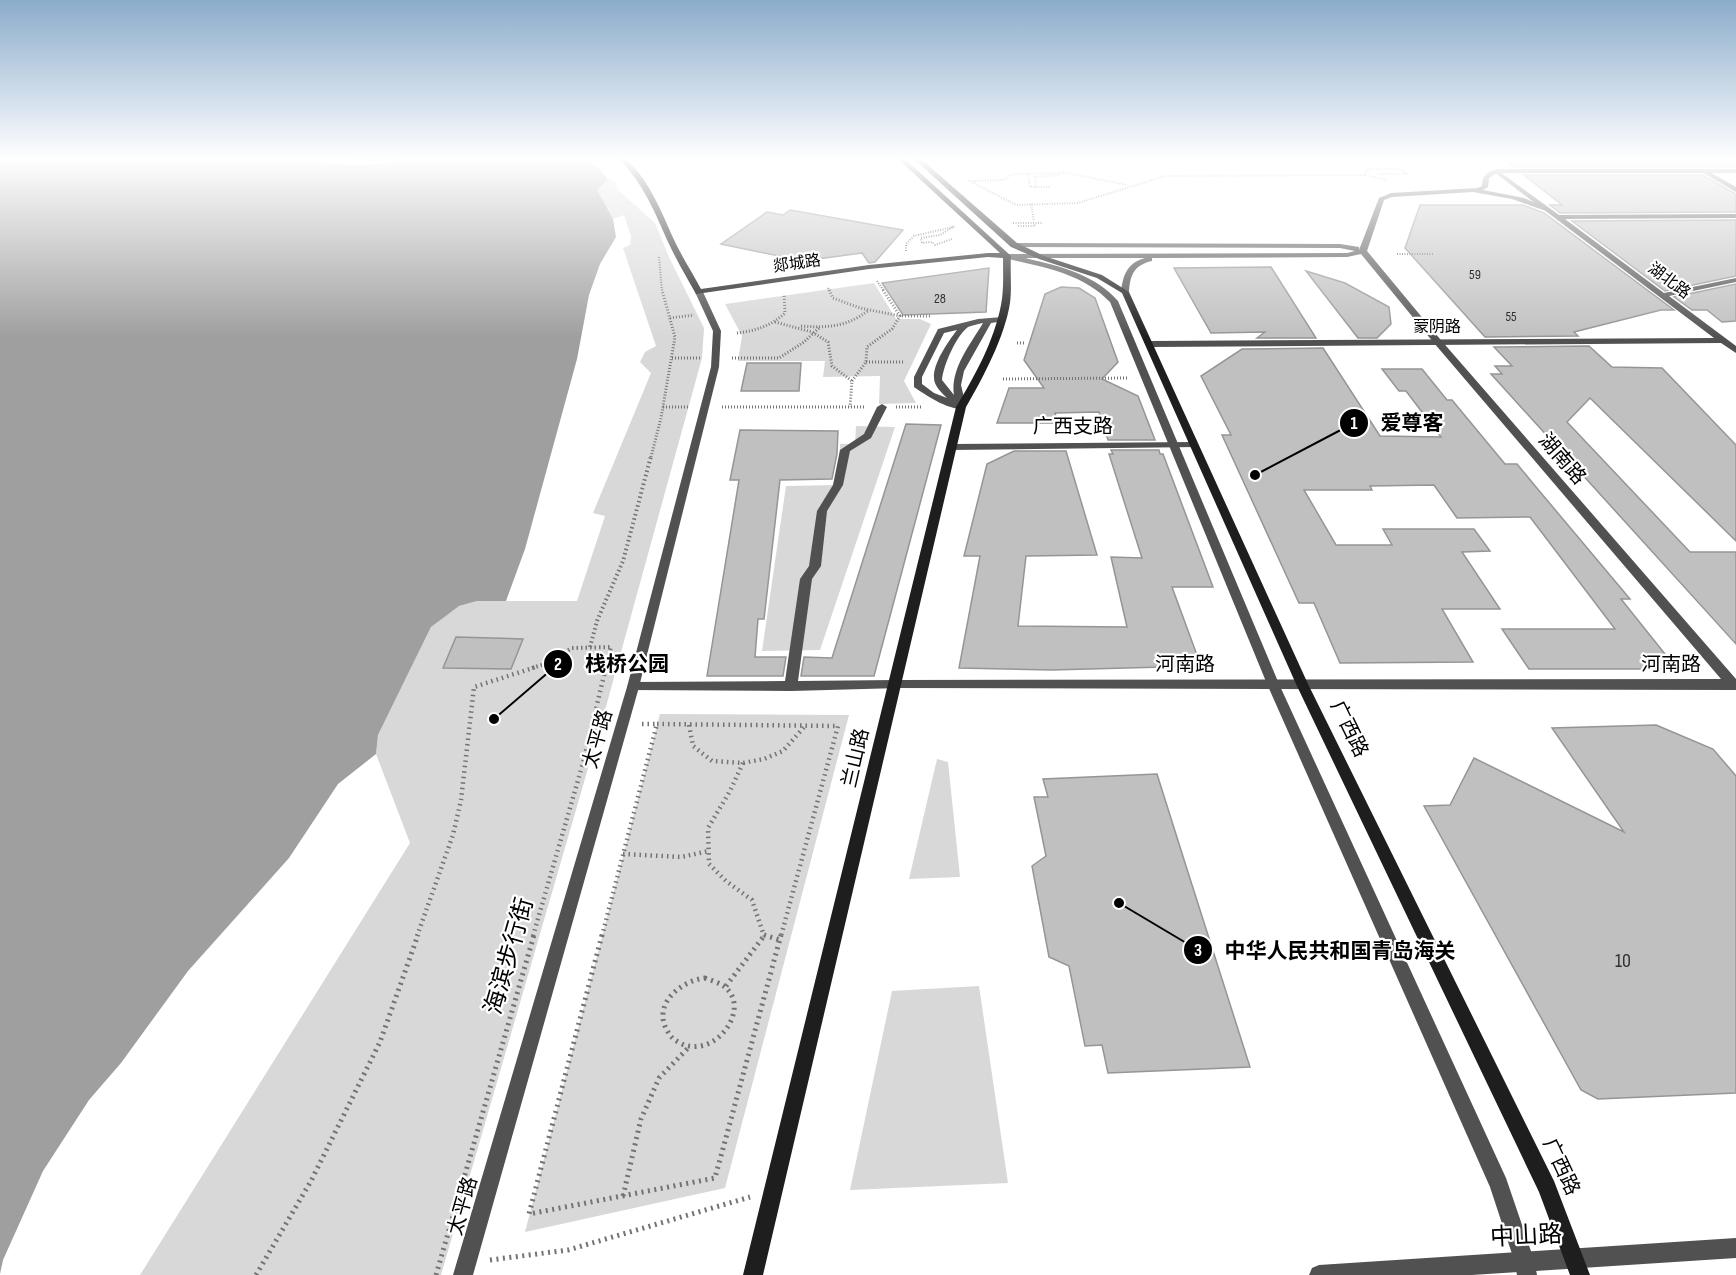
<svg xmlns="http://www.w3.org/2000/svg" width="1736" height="1275" viewBox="0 0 1736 1275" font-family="'Sofia Sans Condensed','Noto Sans SC',sans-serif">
<rect width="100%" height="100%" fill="#fff"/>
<!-- green -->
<g fill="#d8d8d8">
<polygon points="608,179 616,182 617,189 655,223 669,257 704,328 702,358 607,703 441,1275 140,1275 410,843 376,754 378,735 431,627 446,615 459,606 477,601 577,601 605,516 593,513 651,373 640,362 645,352 656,346 623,248 630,245 631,236 624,215 613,219 596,190"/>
<polygon points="874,283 896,319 920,319 931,324 904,381 916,403 879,404 880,376 823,377 825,361 738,361 742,336 725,304"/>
<polygon points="856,426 895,427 820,650 762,651 786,486 838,485 840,444 855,444"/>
<polygon points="660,714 849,715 725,1188 525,1232"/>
<polygon points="937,759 948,762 960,877 909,879"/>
<polygon points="979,986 1008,1183 850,1190 892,991"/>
</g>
<!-- water -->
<polygon fill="#9f9f9f" points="0,159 265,159 359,165 455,159 584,159 598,168 608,179 597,190 613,219 616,237 600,264 589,295 577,359 525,549 506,601 477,601 459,606 431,627 378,735 376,754 338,784 289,858 188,971 121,1063 89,1100 43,1171 3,1260 0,1274"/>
<!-- building -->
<g fill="#c0c0c0" stroke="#959595" stroke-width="1.5">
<polygon points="1504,159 1736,159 1736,167 1513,167"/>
<polygon points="1524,175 1703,175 1736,194 1736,212 1560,213 1550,205 1562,205"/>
<polygon points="1420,205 1523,205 1544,213 1674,310 1661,310 1574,332 1578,336 1485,337 1405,248"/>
<polygon points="790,210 903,230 875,262 869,263 862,253 803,261 721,244 767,212 783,215"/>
<polygon points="1736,220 1736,276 1665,291 1572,221"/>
<polygon points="1271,267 1316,338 1257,338 1265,332 1211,333 1174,268"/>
<polygon points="989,268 986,312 903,315 882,283"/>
<polygon points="1306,271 1345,283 1389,307 1391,324 1377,338 1358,338"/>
<polygon points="1736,284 1736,321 1722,322 1707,310 1692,310 1674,297"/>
<polygon points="1061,287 1079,288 1095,298 1118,362 1102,379 1138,396 1155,440 1108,440 1099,412 1055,413 1058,423 997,423 1009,388 1044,388 1024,360 1045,294"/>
<polygon points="1589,346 1612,367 1662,368 1736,445 1736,541 1590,398 1567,422 1690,552 1736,552 1736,644 1491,374 1502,374 1495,366 1512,366 1494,347"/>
<polygon points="1323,348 1380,436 1441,437 1406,391 1399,391 1382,369 1422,369 1447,400 1452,400 1505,464 1517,464 1536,487 1630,599 1621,599 1677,669 1529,669 1502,629 1615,629 1530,517 1457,518 1434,485 1370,486 1372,490 1304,490 1336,545 1392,545 1383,529 1474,529 1490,551 1462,552 1500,609 1442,609 1473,662 1340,663 1314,603 1299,603 1222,435 1231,435 1201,376 1242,349"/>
<polygon points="747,363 801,363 799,391 741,391"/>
<polygon points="906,424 941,425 874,676 801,676 804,657 832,658"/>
<polygon points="740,430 838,431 837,454 832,479 780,480 764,619 758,619 755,657 786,657 783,676 707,676 739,480 730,480"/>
<polygon points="1111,450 1159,450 1160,454 1163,454 1213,587 1172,587 1201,666 1051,670 959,668 980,556 964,556 987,464 1014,451 1066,451 1097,555 1026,556 1018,626 1127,627 1111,557 1142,558 1109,454 1113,454"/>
<polygon points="456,637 523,639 511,669 443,668"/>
<polygon points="1656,725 1713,749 1736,776 1736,1093 1598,1099 1581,1090 1424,806 1450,805 1474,758 1624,832 1552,728"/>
<polygon points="1157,774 1186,866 1250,1067 1108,1073 1102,1045 1085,1046 1069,966 1049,957 1032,866 1046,856 1034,797 1048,797 1043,779"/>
</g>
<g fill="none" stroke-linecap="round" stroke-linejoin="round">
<!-- path-far4 -->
<g stroke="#737373" stroke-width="2" stroke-dasharray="1 1.5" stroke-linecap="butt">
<polyline points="287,159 316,162"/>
<polyline points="597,159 610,167"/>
<polyline points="413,161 435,159"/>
<polyline points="1028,173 1030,187 1051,187"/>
<polyline points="1365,175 1368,169 1401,169 1407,174 1378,174"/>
<polyline points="968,180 1016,205 1078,203 1165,176 1365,175 1387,180"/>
<polyline points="970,181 1004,180 1012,174 1067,173 1127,185"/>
<polyline points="1036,187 1035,177 1060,175"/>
<polyline points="1031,204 1034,221"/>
<polyline points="1013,223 1042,223"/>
<polyline points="1018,226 1035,226 1035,224"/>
<polyline points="952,239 935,245 932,242 922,243 921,238 940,235 955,226"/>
<polyline points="906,251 906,244 914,236 953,227"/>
<polyline points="1397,254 1433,254"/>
<polyline points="659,257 662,291"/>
<polyline points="877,281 884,291"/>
<polyline points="828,288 830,291"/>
</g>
<!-- path-far3 -->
<g stroke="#737373" stroke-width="3" stroke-dasharray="1 2" stroke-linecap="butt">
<polyline points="829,290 833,298 860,308 900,316 892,329 867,347 866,362 852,381 850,407"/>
<polyline points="883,290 900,316 932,316"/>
<polyline points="670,318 694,315"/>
<polyline points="775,322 812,332 828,342 832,366 852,381"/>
<path d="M 801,326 C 828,328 847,327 869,310"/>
<path d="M 737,333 C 755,331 771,326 785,313 L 784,294"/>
<polyline points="1017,343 1025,343"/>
<polyline points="672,358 701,358"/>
<polyline points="732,358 779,358 804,342 819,328"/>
<polyline points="866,362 903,362"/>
<polyline points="1003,379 1129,378"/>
<polyline points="663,407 688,407"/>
<polyline points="722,407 865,407"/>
<polyline points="896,407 922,407"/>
<polyline points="651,457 661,418 675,337 662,290"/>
</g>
<!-- path-far2 -->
<g stroke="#737373" stroke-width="4" stroke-dasharray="1.5 3" stroke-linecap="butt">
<polyline points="590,647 597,621 623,561 651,456"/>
<polyline points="532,668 545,664 572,648 611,647 606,668"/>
</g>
<!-- path-far1 -->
<g stroke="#737373" stroke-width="4.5" stroke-dasharray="1.5 4" stroke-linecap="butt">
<polyline points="642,724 657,724"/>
<polyline points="657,724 838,726 781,936"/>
<polyline points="689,725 693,746 712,761 743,763 764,759 783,751 805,726"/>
<polyline points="743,763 730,791 708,828 709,864 726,881 752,900 764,936"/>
<polyline points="623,854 681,857 709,851"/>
<polyline points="417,936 453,835 461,800 474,687 536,667"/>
<polyline points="533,936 583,763 606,667"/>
<polyline points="602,936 657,724"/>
</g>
<!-- path -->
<g stroke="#737373" stroke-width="5" stroke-dasharray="2 4.5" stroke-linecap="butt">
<polyline points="602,935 529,1214 715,1178 781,935"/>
<polyline points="764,935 780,940"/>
<path d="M 705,978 C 710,980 717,982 722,985 C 754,1005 717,1059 682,1044 C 676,1041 671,1038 668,1032 C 651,1005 680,981 705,978 Z"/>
<polyline points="726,986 764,936"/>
<polyline points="623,1196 641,1119 659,1078 689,1047"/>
<polyline points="490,1260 568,1250 750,1197"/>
<polyline points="256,1275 311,1181 380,1042 418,935"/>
<polyline points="436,1275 534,935"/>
</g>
<!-- service -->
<g fill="#515151" fill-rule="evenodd">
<polygon points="1702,170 1706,170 1736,187 1736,192 1702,172"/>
<path d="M 1004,254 C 1014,254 1024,258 1033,260 C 1064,267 1096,276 1118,301 L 1279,684 L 1506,1178 L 1534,1260 L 1537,1275 L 1517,1275 L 1514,1260 L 1490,1187 L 1267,684 L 1110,302 C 1082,273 1043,267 1004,258 Z"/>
<path d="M 1002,317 L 1006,319 L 1005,321 L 991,323 L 964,371 L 961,385 L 966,406 L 964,409 C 948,410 927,396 914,387 L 914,377 L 938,329 L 978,319 ZM 983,323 C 970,345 950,369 954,395 L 942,380 C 943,366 956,336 968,327 C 973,325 978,324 983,323 ZM 957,330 C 948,342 933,363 934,378 C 934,386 942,393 947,398 L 934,393 L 922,384 L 922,377 L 944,333 Z"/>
</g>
<!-- pedestrian -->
<g fill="#515151" fill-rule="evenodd">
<polygon points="696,290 703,292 721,331 719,367 639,687 473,1275 453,1275 627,687 711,367 713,331 695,292"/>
<polygon points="1736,1238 1736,1258 1472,1275 1309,1275 1312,1268 1319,1265"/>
</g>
<!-- minor -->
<g fill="#515151" fill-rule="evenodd">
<polygon points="327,159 401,159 398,161"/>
<polygon points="1496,169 1559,215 1736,214 1736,218 1565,219 1664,293 1736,278 1736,282 1669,296 1736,346 1736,353 1721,343 1150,347 1146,344 1150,341 1714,338 1494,172"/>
<polygon points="882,404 887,407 871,438 850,451 843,485 827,511 821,566 812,579 798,681 896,680 900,682 902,685 900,688 791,691 629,690 627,687 629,684 633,682 785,681 800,579 809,566 817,511 833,485 840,450 864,434 877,407"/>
<polygon points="1194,442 1197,443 1197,447 952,450 947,447 952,444"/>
</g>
<!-- tertiary -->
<path fill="#515151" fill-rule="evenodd" d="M 1496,169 L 1736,169 L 1736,173 L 1497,173 L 1489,178 L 1488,187 L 1483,190 L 1524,198 L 1552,210 L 1549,212 L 1512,199 L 1473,192 L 1392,197 L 1384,200 L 1367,251 L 1440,339 L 1736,679 L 1736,690 L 892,688 L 890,685 L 892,682 L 896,680 L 1721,679 L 1434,343 L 1361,254 L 1347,257 L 1152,258 L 1152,261 C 1134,265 1130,275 1129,292 L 1125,294 L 1121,292 C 1123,275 1127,263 1145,258 L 1007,258 L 1003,256 L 1007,254 L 1347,253 L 1355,251 L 1340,248 L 1014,247 L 1010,245 L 1014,243 L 1340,244 L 1359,247 L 1359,250 L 1379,198 L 1391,193 L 1477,188 L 1482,186 C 1482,176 1487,172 1496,169 Z"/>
<!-- secondary -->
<g fill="#1e1e1e" fill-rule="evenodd">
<path d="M 619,159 L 626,159 C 651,182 662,214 676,244 C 684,260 693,274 701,289 L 869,265 L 988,253 L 1000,253 L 898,159 L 905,159 L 1011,256 C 1010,271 1012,288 1010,303 C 1005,336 983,378 966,407 L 763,1275 L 743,1275 L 956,407 C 975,376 994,341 1001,305 C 1004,290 1003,273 1003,258 L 988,257 L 869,269 L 696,294 C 687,278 677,261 669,244 C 655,213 644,184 619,159 Z"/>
<polygon points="914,159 921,159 1017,243 1044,256 1102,275 1129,292 1308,684 1554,1181 1590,1275 1570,1275 1539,1192 1296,684 1122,293 1097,278 1039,259 1011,247"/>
</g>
</g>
<!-- sky -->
<linearGradient id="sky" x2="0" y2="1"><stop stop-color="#8baccb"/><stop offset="0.47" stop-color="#fff"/><stop offset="1" stop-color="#fff" stop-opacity="0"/></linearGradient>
<rect width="1736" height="338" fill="url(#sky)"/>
<g text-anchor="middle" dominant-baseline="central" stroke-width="4.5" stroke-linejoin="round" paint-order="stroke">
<!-- far-number labels -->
<g font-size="14" fill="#303030">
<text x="1475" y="274">59</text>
<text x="940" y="298">28</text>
<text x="1511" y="316">55</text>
</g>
<!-- far-street labels -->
<g font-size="16" fill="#000" stroke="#fff">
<text transform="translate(797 264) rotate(-8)">郯城路</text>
<text transform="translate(1669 281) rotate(37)">湖北路</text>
<text x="1437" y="327">蒙阴路</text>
</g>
<!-- street labels -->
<g font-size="20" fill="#000" stroke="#fff">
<text x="1073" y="427">广西支路</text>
<text transform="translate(1562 459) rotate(49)">湖南路</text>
<text x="1185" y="665">河南路</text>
<text x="1671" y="665">河南路</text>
<text transform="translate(1349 729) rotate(64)">广西路</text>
<text transform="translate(598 739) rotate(-74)">太平路</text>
<text transform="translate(856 758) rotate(-77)">兰山路</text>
<text transform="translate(1561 1167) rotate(65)">广西路</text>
<text transform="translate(463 1206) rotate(-74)">太平路</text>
</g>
<!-- near-number labels -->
<g font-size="20" fill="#303030">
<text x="1623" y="961">10</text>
</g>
<!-- near-street labels -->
<g font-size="24" fill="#000" stroke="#fff">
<text transform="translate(509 956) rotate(-74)">海滨步行街</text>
<text transform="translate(1526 1236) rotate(-3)">中山路</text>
</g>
</g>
<!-- callouts -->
<path fill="none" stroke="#000" stroke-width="2" d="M1255 475L1354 423M494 719L558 664M1119 903L1198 950"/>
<g fill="#000" stroke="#fff" stroke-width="2">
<circle cx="1255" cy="475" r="6"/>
<circle cx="494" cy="719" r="6"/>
<circle cx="1119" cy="903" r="6"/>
<circle cx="1354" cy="423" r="15"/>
<circle cx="558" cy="664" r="15"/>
<circle cx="1198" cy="950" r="15"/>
</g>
<g font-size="18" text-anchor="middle" font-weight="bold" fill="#fff">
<text x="1354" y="429">1</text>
<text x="558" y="670">2</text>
<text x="1198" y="956">3</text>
</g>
<g font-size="21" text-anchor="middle" font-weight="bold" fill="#000" stroke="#fff" stroke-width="4.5" stroke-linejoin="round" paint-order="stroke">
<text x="1412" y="430">爱尊客</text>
<text x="627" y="671">栈桥公园</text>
<text x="1340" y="958">中华人民共和国青岛海关</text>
</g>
</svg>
